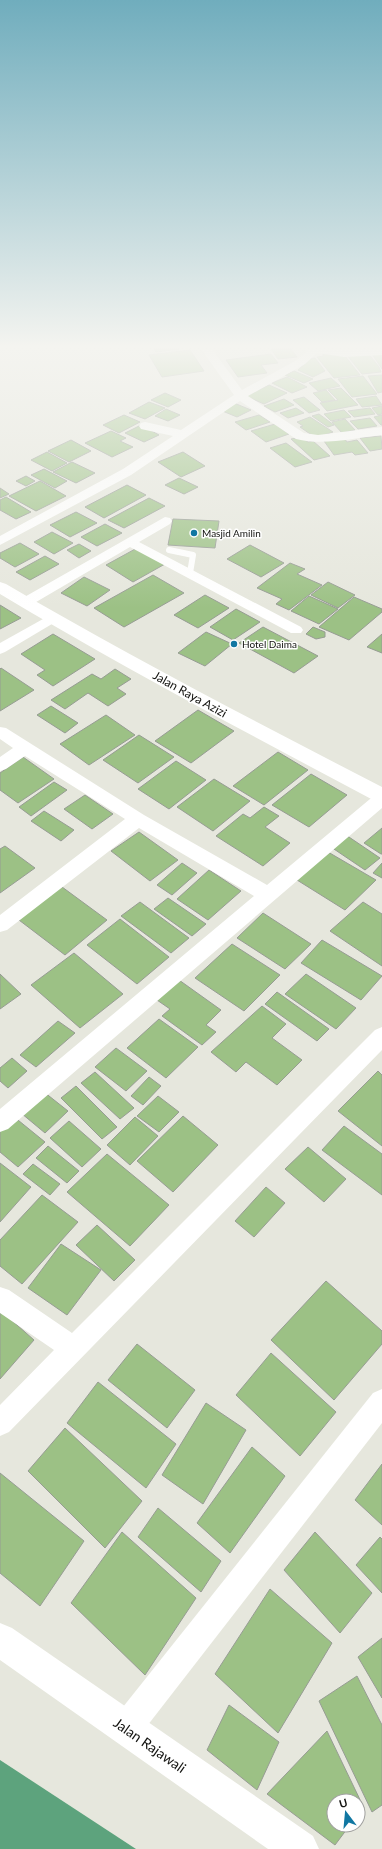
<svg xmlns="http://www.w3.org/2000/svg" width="382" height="1849" viewBox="0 0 382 1849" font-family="Lato,sans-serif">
<rect width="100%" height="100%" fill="#e6e7dd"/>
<!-- water -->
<polygon fill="#5da37d" points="0,1760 136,1849 0,1849"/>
<!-- building -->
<g fill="#9cc185" stroke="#969c93">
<polygon points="154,349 179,349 156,352"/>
<polygon points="271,349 291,349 297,357 278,359"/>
<polygon points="190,350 204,371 162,377 149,355"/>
<polygon points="368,353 379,367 381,372 362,374 347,355"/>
<polygon points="382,353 382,369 372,354"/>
<polygon points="271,354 278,363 261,365 267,373 238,377 226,360"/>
<polygon points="323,354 345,356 360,375 334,378 317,357 323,356"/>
<polygon points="315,358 325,371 313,377 298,370 308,361 306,359"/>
<polygon points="294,371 313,379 304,383 285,375"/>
<polygon points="382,375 382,392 378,393 368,376"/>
<polygon points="363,376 377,394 352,397 338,379"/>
<polygon points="287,377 307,387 292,393 272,383"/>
<polygon points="331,378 340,386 318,391 309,383"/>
<polygon points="269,385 287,393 264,404 246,396"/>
<polygon points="341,388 358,405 327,411 320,403 338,400 328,390"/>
<polygon points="326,390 335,400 322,402 313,393"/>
<polygon points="165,393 181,400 168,407 151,400"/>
<polygon points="376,396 382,405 362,407 356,399"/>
<polygon points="304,397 320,410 309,413 293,400"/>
<polygon points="284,399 294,405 275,412 264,406"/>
<polygon points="149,402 165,408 145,419 129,413"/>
<polygon points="234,403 251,410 237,417 220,410"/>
<polygon points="382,406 382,414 378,415 372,408"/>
<polygon points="296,408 304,413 288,418 280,413"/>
<polygon points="370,408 375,414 354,417 348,411"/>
<polygon points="166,409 180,415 168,421 155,416"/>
<polygon points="344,410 351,417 331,421 324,414"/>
<polygon points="319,414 334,425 328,427 312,416"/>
<polygon points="124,415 140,422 119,433 103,425"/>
<polygon points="259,415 270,422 246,430 235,422"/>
<polygon points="382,415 382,425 381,425 374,417"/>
<polygon points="310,417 333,432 316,438 300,427 303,426 297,422"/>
<polygon points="370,418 377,426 358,429 350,421"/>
<polygon points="345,419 355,430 342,433 332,422"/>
<polygon points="275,424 289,434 266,442 251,431"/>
<polygon points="141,425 159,435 144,442 125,433"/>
<polygon points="111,431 126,438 120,441 133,447 112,457 85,443"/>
<polygon points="381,436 382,449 370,451 360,438"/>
<polygon points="301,437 308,442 313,441 330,456 314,460 291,439"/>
<polygon points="344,438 347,442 357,440 368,453 355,455 352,452 334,455 324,441"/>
<polygon points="71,440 91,451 69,462 48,451"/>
<polygon points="286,443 312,462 295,467 270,448"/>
<polygon points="47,452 67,463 52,471 31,460"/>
<polygon points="183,452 205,466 181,477 158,462"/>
<polygon points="72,462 95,473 76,483 53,472"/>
<polygon points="44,469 67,481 55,488 31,475"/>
<polygon points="26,476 35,481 26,486 16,481"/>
<polygon points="179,478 198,487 184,494 165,485"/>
<polygon points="40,481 66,496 36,511 9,496"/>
<polygon points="127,485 146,495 104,518 85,507"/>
<polygon points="0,488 9,494 0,498"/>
<polygon points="6,497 31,512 16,519 0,510 0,500"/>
<polygon points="149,498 165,506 124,528 108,520"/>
<polygon points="76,512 97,523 70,537 50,525"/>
<polygon points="173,519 219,521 215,548 168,545"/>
<polygon points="105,524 122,533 97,546 81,537"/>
<polygon points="52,532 73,543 54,554 34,542"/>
<polygon points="20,543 39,554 15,567 0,558 0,553"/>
<polygon points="79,544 91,551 79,558 67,550"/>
<polygon points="250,545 284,563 261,577 227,559"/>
<polygon points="137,548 165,564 133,582 106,565"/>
<polygon points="45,556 59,564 30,580 16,572"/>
<polygon points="290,563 305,569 297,574 322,585 289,610 276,604 282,599 257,588"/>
<polygon points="153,575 184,593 124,627 94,608"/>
<polygon points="84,577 110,590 87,606 61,593"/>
<polygon points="328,582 355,595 338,608 311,595"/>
<polygon points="205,595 229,608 198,628 174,615"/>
<polygon points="309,596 338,609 319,624 291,611"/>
<polygon points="354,597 382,609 382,612 349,640 319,627"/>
<polygon points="0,605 21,618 0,629"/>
<polygon points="236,609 260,622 233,640 210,627"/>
<polygon points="263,627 318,656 294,673 239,643"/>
<polygon points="313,627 325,632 325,637 316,639 306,634"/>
<polygon points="206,632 232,644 205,666 178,653"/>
<polygon points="53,634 95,659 53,686 37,675 45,670 21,654"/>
<polygon points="382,634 382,653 367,647"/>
<polygon points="1,668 34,690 0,711 0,669"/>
<polygon points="115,669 131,679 117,688 126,694 108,706 88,693 65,709 51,700 92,674 101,679"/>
<polygon points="51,706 78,723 65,733 37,715"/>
<polygon points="198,710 234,731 191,763 155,741"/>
<polygon points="106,715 135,735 89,765 60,744"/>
<polygon points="139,735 174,757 138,783 103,760"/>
<polygon points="278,752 308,770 264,805 233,786"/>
<polygon points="23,757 54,779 18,803 0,790 0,773"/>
<polygon points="176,761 206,780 169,809 138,789"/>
<polygon points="311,774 347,795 309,827 272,805"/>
<polygon points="214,779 250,801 213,831 177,807"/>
<polygon points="54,782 67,790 31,816 19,807"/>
<polygon points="85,795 113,814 92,829 64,809"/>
<polygon points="264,807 279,816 265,827 290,843 263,866 216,836 243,814 250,818"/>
<polygon points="44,811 74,830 61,841 31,821"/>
<polygon points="382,828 382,854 381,854 364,843"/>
<polygon points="139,832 178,860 150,881 111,851"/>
<polygon points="343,833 380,858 365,870 328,845"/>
<polygon points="5,846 35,868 0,893 0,849"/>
<polygon points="328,852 376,880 345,910 297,880"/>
<polygon points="182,863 197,873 172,895 157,885"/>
<polygon points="382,863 382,878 373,873"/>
<polygon points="209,870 241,891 208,920 177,899"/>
<polygon points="58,884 107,920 65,955 15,917"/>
<polygon points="168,898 206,924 192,936 154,909"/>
<polygon points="140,902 189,938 171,953 121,916"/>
<polygon points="363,902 382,914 382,966 330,931"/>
<polygon points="263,913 311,944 285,969 237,938"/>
<polygon points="120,919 169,957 137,984 87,945"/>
<polygon points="322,940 382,976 361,1000 301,963"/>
<polygon points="232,944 280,975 244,1011 195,978"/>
<polygon points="74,953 123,994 80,1028 31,985"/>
<polygon points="0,974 21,994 0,1009"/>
<polygon points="306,974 356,1008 336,1029 285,994"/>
<polygon points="179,980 221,1010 206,1025 216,1032 202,1045 162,1016 170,1009 157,1000"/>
<polygon points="277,992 329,1029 317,1041 265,1004"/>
<polygon points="262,1006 286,1024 272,1038 302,1060 277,1085 246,1062 236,1072 211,1052"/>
<polygon points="159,1019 198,1047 166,1078 127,1048"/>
<polygon points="58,1021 75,1033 36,1067 20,1055"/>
<polygon points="116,1048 147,1071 126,1091 95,1067"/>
<polygon points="12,1058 27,1071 8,1088 0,1081 0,1068"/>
<polygon points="378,1071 382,1075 382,1146 338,1111"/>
<polygon points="95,1072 134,1108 120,1119 81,1083"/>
<polygon points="149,1077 161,1086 143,1105 131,1096"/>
<polygon points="76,1086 117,1127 102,1139 61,1098"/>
<polygon points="44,1092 68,1111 45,1133 21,1113"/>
<polygon points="158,1096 179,1112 159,1132 137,1116"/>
<polygon points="13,1116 45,1142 18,1167 0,1152 0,1129"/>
<polygon points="183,1116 218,1145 173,1192 137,1161"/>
<polygon points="135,1117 158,1136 130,1165 107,1145"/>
<polygon points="69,1121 101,1149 82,1167 50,1138"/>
<polygon points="344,1126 382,1154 382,1195 322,1150"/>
<polygon points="48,1146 79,1171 67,1183 36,1158"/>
<polygon points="308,1147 346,1179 324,1202 285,1169"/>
<polygon points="107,1154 169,1205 130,1246 67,1192"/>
<polygon points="0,1163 31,1187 0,1222"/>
<polygon points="33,1164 60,1184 50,1195 23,1174"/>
<polygon points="266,1187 285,1203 254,1237 235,1221"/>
<polygon points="42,1195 78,1222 22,1284 0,1266 0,1240"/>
<polygon points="97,1225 135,1260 114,1281 76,1245"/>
<polygon points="61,1244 101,1270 67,1315 28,1288"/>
<polygon points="326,1281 382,1331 382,1344 334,1400 271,1340"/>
<polygon points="0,1310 34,1340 0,1379"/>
<polygon points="137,1344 195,1390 167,1428 108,1380"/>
<polygon points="271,1353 336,1412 300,1456 236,1395"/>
<polygon points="98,1382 176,1444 146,1488 67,1423"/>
<polygon points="206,1403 246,1430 203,1504 162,1475"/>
<polygon points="65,1428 142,1501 105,1548 28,1471"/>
<polygon points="252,1447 285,1476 230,1553 197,1523"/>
<polygon points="382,1464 382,1525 355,1500"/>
<polygon points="0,1473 84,1541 40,1606 0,1573"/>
<polygon points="158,1508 221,1561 201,1592 138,1537"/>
<polygon points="122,1532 196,1598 145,1675 71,1603"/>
<polygon points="315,1532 372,1593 340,1633 284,1570"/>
<polygon points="380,1537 382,1539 382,1593 356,1565"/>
<polygon points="270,1589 332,1643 278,1733 215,1674"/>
<polygon points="382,1638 382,1698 358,1657"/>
<polygon points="357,1676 382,1725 382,1805 372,1812 319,1701"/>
<polygon points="229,1705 279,1742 257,1790 207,1750"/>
<polygon points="327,1731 364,1808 358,1815 358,1801 334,1801 334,1825 350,1825 335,1845 267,1794"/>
</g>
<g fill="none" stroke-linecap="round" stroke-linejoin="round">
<!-- service -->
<polyline stroke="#fff" stroke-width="6" points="169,550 193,555 190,573"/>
<!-- minor -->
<g fill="#fff" fill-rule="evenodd">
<path d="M 201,349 L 212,349 L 242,390 L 297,360 L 306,352 L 306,349 L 382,349 L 382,355 L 344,357 L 317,353 L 305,364 L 248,396 L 304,433 L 318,435 L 382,427 L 382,435 C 353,438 324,446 296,439 L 240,401 L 131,475 L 0,545 L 0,536 L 123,469 L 173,436 L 141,429 L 139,426 L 141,423 L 145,422 L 181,430 L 234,395 Z"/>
<polygon points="165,517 170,518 172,521 170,524 139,542 301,627 303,630 301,633 291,633 130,547 31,605 21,605 19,602 21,599"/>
<polygon points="52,614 57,615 59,618 57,621 5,652 0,654 0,643"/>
<polygon points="0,727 6,728 144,815 267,885 376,794 382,792 382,808 8,1129 0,1132 0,1109 254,896 139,828 7,930 0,932 0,915 125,819 25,756 6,769 0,771 0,757 13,748 0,739"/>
<polygon points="382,1027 382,1050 9,1432 0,1436 0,1405 54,1350 0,1313 0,1287 9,1290 72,1333 375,1030"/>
<polygon points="382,1389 382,1423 137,1739 126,1743 115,1739 111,1728 115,1717 373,1393"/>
</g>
<!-- tertiary -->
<g fill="#fff" fill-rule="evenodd">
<path d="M 0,582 L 6,584 C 129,656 256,722 382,787 L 382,803 L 375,801 C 249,734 122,667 0,594 Z"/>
<polygon points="0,1623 12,1628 313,1836 319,1849 268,1849 0,1660"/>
</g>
</g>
<!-- sky -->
<linearGradient id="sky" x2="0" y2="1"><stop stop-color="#70adbd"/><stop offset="0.57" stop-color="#f4f4f0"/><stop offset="1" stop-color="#f4f4f0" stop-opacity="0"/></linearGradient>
<rect width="382" height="608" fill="url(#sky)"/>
<!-- markers -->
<g fill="#1077a2" stroke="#fff" stroke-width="1.5">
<circle cx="194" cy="533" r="4"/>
<circle cx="234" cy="644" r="4"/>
</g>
<g text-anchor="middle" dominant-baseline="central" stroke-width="3" stroke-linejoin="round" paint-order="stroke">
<!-- far-poi labels -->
<g font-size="10" fill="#12120f" stroke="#fff" text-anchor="start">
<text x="202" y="533">Masjid Amilin</text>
<text x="242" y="644">Hotel Daima</text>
</g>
<!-- street labels -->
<g font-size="12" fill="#12120f" stroke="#fff">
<text transform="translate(190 694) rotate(29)">Jalan Raya Azizi</text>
</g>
<!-- near-street labels -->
<g font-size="14" fill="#12120f" stroke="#fff">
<text transform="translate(150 1745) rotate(35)">Jalan Rajawali</text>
</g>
</g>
<!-- north arrow -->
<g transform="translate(346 1813) rotate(344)"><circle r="19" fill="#ffffff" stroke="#a0a09f"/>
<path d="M0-3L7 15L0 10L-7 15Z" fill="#1077a2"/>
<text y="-6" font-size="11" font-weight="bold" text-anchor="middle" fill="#12120f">U</text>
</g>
</svg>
